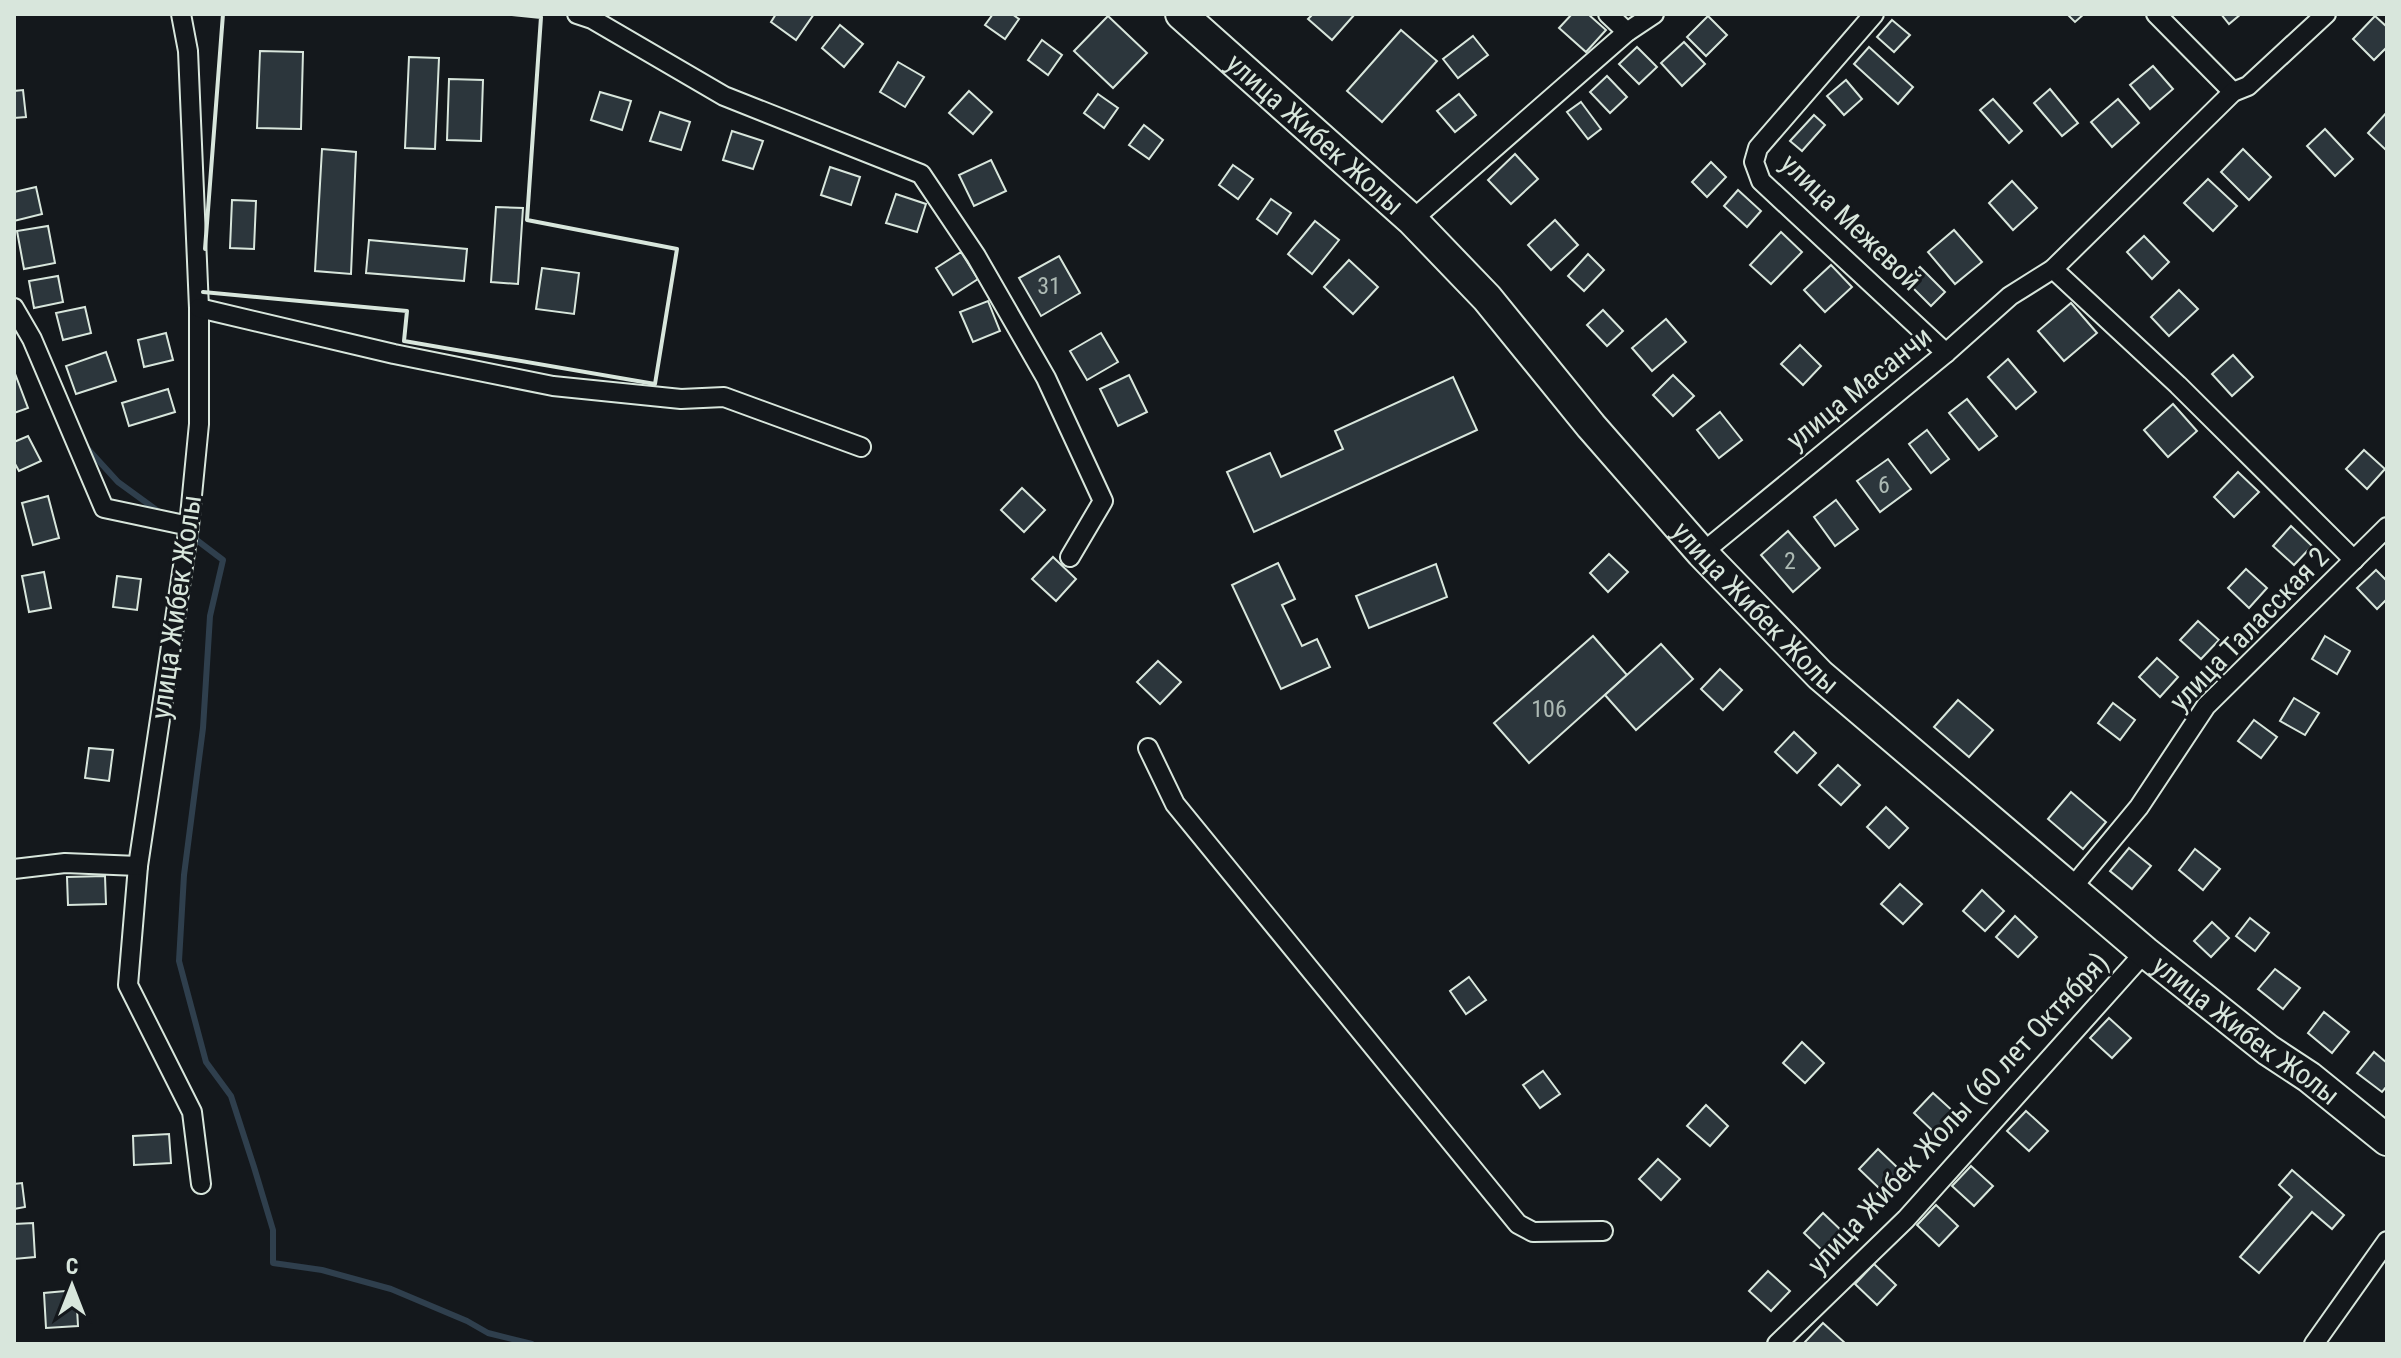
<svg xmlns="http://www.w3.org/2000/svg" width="2401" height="1358" viewBox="0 0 2401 1358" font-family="'Roboto Condensed',sans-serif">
<rect width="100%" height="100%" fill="#14181c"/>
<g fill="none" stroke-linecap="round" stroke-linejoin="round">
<!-- stream -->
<g stroke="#2f3f4d" stroke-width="6">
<polyline points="87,448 118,482 162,514"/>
<polyline points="190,535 223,560 210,616 203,728 184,875 179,961 206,1062 231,1096 254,1167 273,1230 273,1263 322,1270 391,1289 467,1321 488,1333 532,1344"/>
</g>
</g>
<!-- building -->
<g fill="#2c363c" stroke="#d8e6dc" stroke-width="2">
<polygon points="776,14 814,14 796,40 771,22"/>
<polygon points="993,14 1012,14 1019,19 1005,39 985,25"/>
<polygon points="1313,14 1355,14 1332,40 1308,19"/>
<polygon points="1572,14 1588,14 1606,30 1586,52 1559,28"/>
<polygon points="2067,14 2084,14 2075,22"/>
<polygon points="2221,14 2241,14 2229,24"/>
<polygon points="1108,16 1147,53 1113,88 1074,51"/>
<polygon points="1708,16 1727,35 1706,56 1687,37"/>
<polygon points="2375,16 2387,27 2387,47 2374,60 2353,39"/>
<polygon points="1892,20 1910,35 1894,52 1877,37"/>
<polygon points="840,25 863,44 844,67 822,48"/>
<polygon points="1401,30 1437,61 1382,122 1347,91"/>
<polygon points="1473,36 1488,55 1458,78 1443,59"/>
<polygon points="1042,40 1062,55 1048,75 1028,60"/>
<polygon points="1684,42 1705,64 1682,86 1661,63"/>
<polygon points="1637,47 1657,67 1639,84 1619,64"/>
<polygon points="1869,47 1913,87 1898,104 1854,64"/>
<polygon points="260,51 303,52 301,129 257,128"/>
<polygon points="409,57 439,58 435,149 405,148"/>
<polygon points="898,62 924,77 905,107 880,92"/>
<polygon points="2153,66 2173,89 2150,109 2130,85"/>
<polygon points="1607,76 1627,97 1610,113 1590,92"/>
<polygon points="449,79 483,80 481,141 447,140"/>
<polygon points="1846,80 1862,99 1844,115 1827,96"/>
<polygon points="2050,89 2078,123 2062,136 2034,103"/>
<polygon points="23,90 26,117 14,118 14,91"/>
<polygon points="969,91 992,112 973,134 949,113"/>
<polygon points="600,92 631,101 622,130 591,120"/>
<polygon points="1098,94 1118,108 1104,128 1084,113"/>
<polygon points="1459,94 1476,115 1455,132 1437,111"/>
<polygon points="1993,99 2022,131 2009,143 1980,110"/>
<polygon points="2118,99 2139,123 2112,147 2091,122"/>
<polygon points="1581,102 1601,129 1588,139 1567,112"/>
<polygon points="660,112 690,122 681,150 650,141"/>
<polygon points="2387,112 2387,151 2368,133"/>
<polygon points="1814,115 1825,125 1802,151 1790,141"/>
<polygon points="1144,125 1163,140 1149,159 1129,145"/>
<polygon points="2325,129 2353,159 2335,176 2307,146"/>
<polygon points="732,131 763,141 753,169 723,160"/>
<polygon points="322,149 356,152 351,274 315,271"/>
<polygon points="2243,149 2271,177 2249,200 2221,172"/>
<polygon points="1515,154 1538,179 1511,204 1488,180"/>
<polygon points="991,160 1006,191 974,206 959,175"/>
<polygon points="1711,162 1726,177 1707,197 1692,182"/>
<polygon points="1233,165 1253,179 1238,199 1219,185"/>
<polygon points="830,167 860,177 851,205 821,195"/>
<polygon points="2208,179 2237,206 2213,231 2184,203"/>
<polygon points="2012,181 2037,208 2013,230 1989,203"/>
<polygon points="36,187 42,214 14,221 14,192"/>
<polygon points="1738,190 1761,211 1747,227 1724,206"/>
<polygon points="896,194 926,204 917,232 886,223"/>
<polygon points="1271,199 1291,213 1277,234 1257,219"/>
<polygon points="232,200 256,201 254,249 230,248"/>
<polygon points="496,207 523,208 518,284 491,282"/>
<polygon points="1555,220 1578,245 1551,270 1528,245"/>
<polygon points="1315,221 1339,240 1312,274 1288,254"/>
<polygon points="48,226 55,263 24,269 17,231"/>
<polygon points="1954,230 1982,262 1955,284 1928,252"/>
<polygon points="1781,232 1802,252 1771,284 1750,265"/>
<polygon points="2144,236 2169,262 2152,279 2127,252"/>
<polygon points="369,240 467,249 464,281 366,273"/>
<polygon points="961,252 978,279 953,295 936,268"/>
<polygon points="1588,254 1604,270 1584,291 1568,276"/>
<polygon points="1059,256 1080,293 1041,316 1019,278"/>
<polygon points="1349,260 1378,287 1353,314 1324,287"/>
<polygon points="1831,265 1852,287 1825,312 1804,290"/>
<polygon points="1920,267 1945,292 1931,306 1906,281"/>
<polygon points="542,268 579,273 574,314 536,309"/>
<polygon points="58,276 63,302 34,308 29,281"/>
<polygon points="2179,290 2198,309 2169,336 2151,317"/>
<polygon points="988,301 1000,331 973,342 960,312"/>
<polygon points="2071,303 2097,333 2064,361 2038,331"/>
<polygon points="85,307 91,333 63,340 56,313"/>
<polygon points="1603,310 1623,331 1607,346 1587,325"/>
<polygon points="1666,319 1686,342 1652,371 1632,348"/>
<polygon points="166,333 173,360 144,367 138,340"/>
<polygon points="1101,333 1118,362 1087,380 1070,351"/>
<polygon points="1800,345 1821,366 1803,385 1781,364"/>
<polygon points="106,352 116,381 76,394 66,366"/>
<polygon points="2233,355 2253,377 2232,396 2212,374"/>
<polygon points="2008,359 2036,392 2016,409 1988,377"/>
<polygon points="14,371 28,408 14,413"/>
<polygon points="1129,375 1147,412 1118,426 1100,389"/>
<polygon points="1673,375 1694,396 1673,416 1653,395"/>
<polygon points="1453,377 1477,430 1254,532 1227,472 1270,453 1281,477 1343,449 1335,431"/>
<polygon points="168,389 175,412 129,426 122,403"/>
<polygon points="1967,399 1997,436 1979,450 1949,413"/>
<polygon points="2173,404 2197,431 2168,457 2144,430"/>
<polygon points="1720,412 1742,440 1719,458 1697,430"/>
<polygon points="1927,430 1949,459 1931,473 1909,444"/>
<polygon points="28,436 41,461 19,471 14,462 14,442"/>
<polygon points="2364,450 2385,469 2367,489 2346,469"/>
<polygon points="1888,459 1911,489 1880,512 1857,481"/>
<polygon points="2238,472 2259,492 2234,517 2214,497"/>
<polygon points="1022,488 1045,510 1024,532 1001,510"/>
<polygon points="48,496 59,538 33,545 22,503"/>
<polygon points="1836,500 1858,529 1835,546 1814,517"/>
<polygon points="2291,526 2312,546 2294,565 2273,546"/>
<polygon points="1788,531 1820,568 1793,592 1761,555"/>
<polygon points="1609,554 1628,572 1608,592 1590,573"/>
<polygon points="1053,557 1076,579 1056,601 1032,579"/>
<polygon points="1278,563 1295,599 1282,605 1302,646 1317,639 1330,667 1281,689 1232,585"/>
<polygon points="1436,564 1447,597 1369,628 1356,596"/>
<polygon points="2246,569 2267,588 2249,608 2228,588"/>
<polygon points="2376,570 2387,581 2387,599 2377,609 2357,588"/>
<polygon points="44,572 51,608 29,612 22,576"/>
<polygon points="117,576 141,579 137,610 113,607"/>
<polygon points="2198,621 2219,640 2201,659 2180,640"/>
<polygon points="1593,636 1627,675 1529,763 1494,723"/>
<polygon points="2325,636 2350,651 2337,674 2312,659"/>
<polygon points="1661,644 1693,679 1636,730 1605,695"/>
<polygon points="2157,658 2178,677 2160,697 2139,677"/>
<polygon points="1158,661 1181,682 1160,704 1137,682"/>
<polygon points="1720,669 1742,690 1723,710 1701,689"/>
<polygon points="2294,698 2319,713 2305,735 2280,721"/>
<polygon points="1958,700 1993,730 1969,757 1934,727"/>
<polygon points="2113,703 2135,720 2120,740 2098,723"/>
<polygon points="2254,720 2277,737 2261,758 2238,741"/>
<polygon points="1794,732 1816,753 1797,773 1775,752"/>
<polygon points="89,748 113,750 109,781 85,778"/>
<polygon points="1838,765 1860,785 1841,805 1819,785"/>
<polygon points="2071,792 2106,822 2083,849 2048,819"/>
<polygon points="1886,807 1908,828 1889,848 1867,827"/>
<polygon points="2129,848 2151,866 2132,889 2110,871"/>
<polygon points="2195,849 2220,869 2203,890 2179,870"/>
<polygon points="105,876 106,904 68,905 67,877"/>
<polygon points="1900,884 1922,904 1903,924 1881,904"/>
<polygon points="1982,890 2004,911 1985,931 1963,911"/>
<polygon points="2015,916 2037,937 2018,957 1996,937"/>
<polygon points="2250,918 2269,933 2255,951 2236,936"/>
<polygon points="2212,922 2229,938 2211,957 2194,941"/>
<polygon points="2275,969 2300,988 2283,1009 2258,989"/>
<polygon points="1469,977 1486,1000 1466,1014 1450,991"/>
<polygon points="2324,1012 2349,1032 2332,1053 2308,1033"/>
<polygon points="2109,1018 2131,1038 2112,1058 2090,1038"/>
<polygon points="1802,1042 1824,1063 1805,1083 1783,1063"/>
<polygon points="2374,1052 2387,1063 2387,1086 2382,1092 2357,1073"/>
<polygon points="1543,1071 1560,1094 1540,1108 1523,1085"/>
<polygon points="1933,1093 1955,1113 1936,1134 1914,1113"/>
<polygon points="1706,1105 1728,1126 1710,1146 1687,1126"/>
<polygon points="2026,1111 2048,1131 2029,1151 2007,1131"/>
<polygon points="169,1134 171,1163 134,1165 133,1136"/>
<polygon points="1878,1149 1900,1170 1881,1190 1859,1169"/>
<polygon points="1658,1159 1680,1179 1661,1200 1639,1179"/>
<polygon points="1971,1166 1993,1186 1974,1206 1952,1186"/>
<polygon points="2292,1170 2344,1215 2332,1229 2312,1212 2259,1273 2240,1257 2292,1197 2279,1185"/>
<polygon points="22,1183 25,1207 14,1209 14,1184"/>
<polygon points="1936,1205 1958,1226 1939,1246 1917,1225"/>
<polygon points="1823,1213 1845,1234 1826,1254 1804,1233"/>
<polygon points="33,1223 35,1257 14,1259 14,1224"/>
<polygon points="1874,1264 1896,1285 1877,1305 1855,1284"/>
<polygon points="1768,1271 1790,1291 1771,1311 1749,1291"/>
<polygon points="76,1290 78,1326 46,1328 44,1293"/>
<polygon points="1823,1323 1845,1343 1844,1344 1804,1343"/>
</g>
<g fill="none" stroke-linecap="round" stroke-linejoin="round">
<defs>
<g id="minor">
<polyline points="181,14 188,51 199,308 199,424 189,526 138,866 128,985 192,1112 201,1184"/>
<polyline points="577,14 592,19 724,96 921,174 976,256 1046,378 1103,501 1070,557"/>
<polyline points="1608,14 1627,32"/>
<polyline points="1874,14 1758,148 1754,162 1761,181 1946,353"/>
<polyline points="2156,14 2233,92"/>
<polyline points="1412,220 1627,32 1654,14"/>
<polyline points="2053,269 2178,385 2354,560"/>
<polyline points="14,308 32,339 104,508 189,526"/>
<polyline points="199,308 394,354 553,386 681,399 724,397 861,447"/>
<polyline points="1702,553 1946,353 2010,296 2053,269 2233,92 2248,86 2326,14"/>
<polyline points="1148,748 1175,804 1518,1224 1533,1232 1603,1231"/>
<polyline points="14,869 65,863 138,866"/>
<polyline points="2071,889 2139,807 2206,706 2387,527"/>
<polyline points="1777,1344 1906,1219 2145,952"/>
<polyline points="2314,1344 2387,1241"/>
</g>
<g id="primary">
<path id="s1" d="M 1181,14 L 1412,220 L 1487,298 L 1591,426 L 1702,553 L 1820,675 L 2145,952 L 2268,1050 L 2309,1077 L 2387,1140"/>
</g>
</defs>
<!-- minor casing -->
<use href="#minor" stroke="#d8e6dc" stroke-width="22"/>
<!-- primary casing -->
<use href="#primary" stroke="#d8e6dc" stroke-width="34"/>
<!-- minor -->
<use href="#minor" stroke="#14181c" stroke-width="18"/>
<!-- primary -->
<use href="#primary" stroke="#14181c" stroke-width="30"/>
<!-- wall -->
<g stroke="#d8e6dc" stroke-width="4">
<polyline points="205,249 223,14"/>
<polyline points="203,292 407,311 404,341 655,384 677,249 527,220 541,17 512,14"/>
</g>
</g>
<g text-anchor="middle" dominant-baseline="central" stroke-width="6" stroke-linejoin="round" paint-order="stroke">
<!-- number labels -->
<g font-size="24" fill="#adbab4">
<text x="1049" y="286">31</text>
<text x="1884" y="485">6</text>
<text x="1790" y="561">2</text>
<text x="1549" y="709">106</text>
</g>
<!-- street labels -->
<g font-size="28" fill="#d8e6dc" stroke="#14181c">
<text stroke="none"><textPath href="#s1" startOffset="180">улица Жибек Жолы</textPath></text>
<text transform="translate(1851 222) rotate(44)">улица Межевой</text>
<text transform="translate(1859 388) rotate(-39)">улица Масанчи</text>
<text stroke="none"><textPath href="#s1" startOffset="828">улица Жибек Жолы</textPath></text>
<text transform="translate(176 607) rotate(-82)">улица Жибек Жолы</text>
<text transform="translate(2249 629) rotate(-46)">улица Таласская 2</text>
<text stroke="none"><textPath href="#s1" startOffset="1476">улица Жибек Жолы</textPath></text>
<text transform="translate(1958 1113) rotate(-47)">улица Жибек Жолы (60 лет Октября)</text>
</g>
</g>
<!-- border -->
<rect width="2401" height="1358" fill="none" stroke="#d8e6dc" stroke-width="32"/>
<!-- north arrow -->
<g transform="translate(72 1286)" stroke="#14181c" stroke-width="6" paint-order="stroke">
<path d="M0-6L14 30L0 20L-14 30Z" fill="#d8e6dc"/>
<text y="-12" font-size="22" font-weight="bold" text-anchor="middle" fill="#d8e6dc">С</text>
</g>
</svg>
